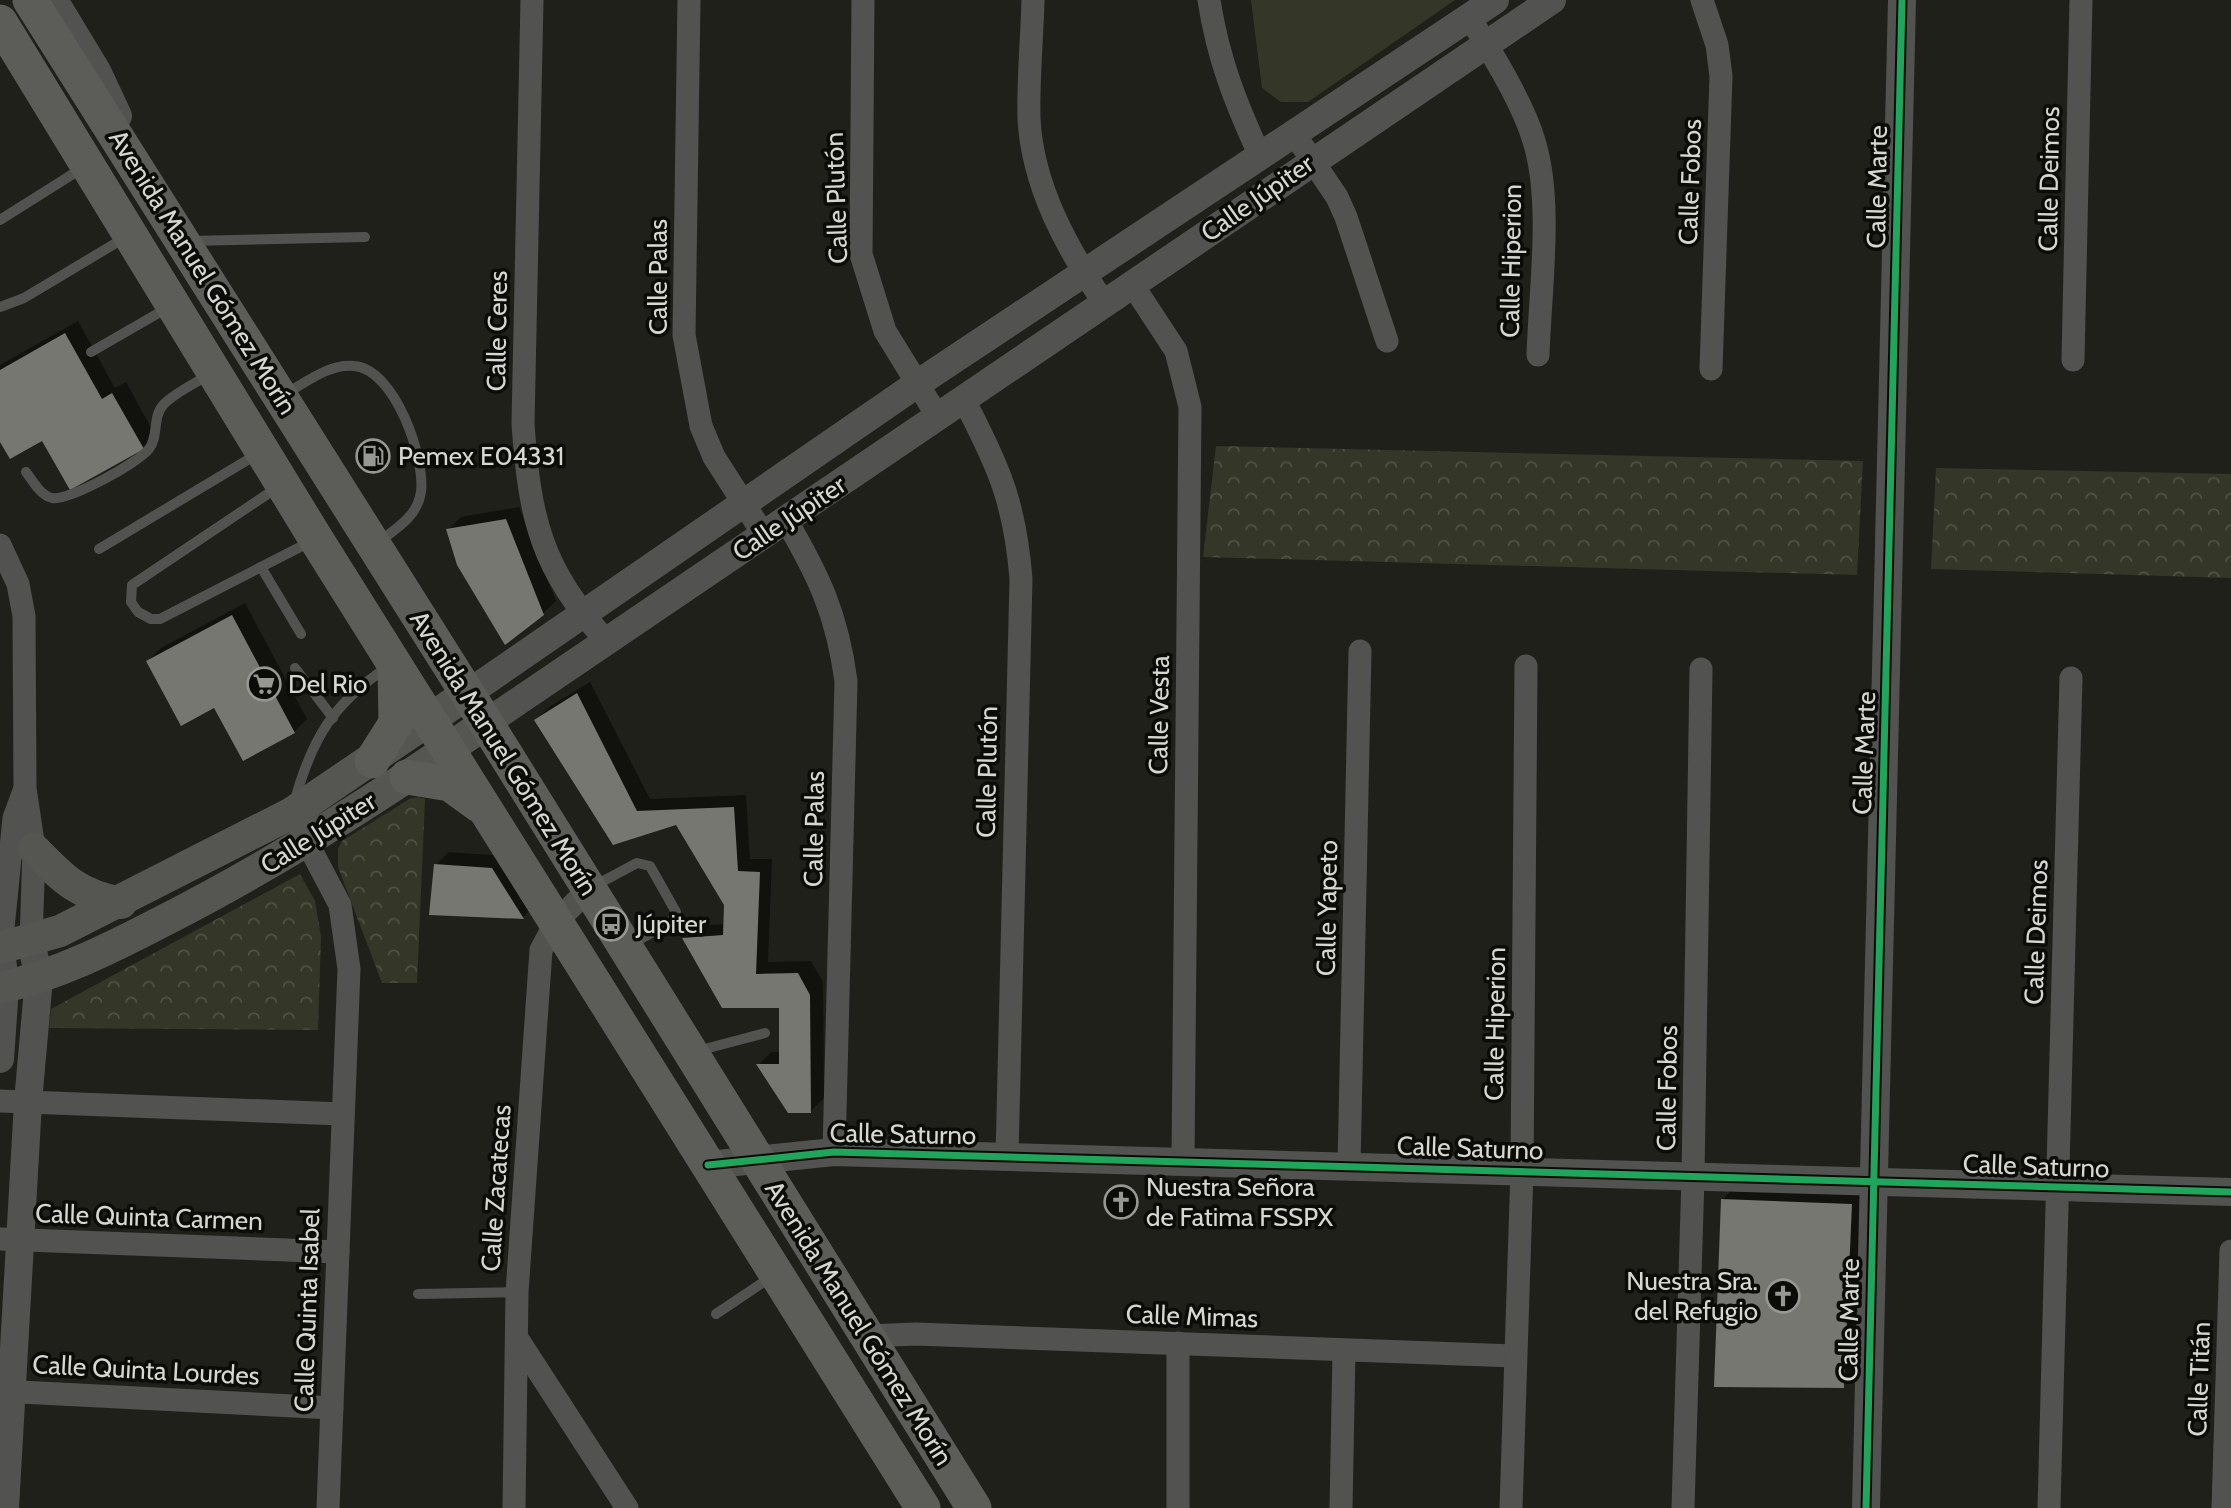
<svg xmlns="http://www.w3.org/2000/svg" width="2231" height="1508" viewBox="0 0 2231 1508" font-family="Cabin,sans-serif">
<defs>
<pattern id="park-crowns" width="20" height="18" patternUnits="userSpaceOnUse" patternTransform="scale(1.75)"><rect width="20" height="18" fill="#343627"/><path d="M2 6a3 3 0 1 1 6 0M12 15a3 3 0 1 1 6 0" fill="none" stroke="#515245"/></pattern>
</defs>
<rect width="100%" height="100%" fill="#20201b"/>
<!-- park -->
<g fill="url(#park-crowns)">
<polygon points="1216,446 1863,461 1857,575 1203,557"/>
<polygon points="1936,468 2231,474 2231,578 1931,569"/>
<polygon points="419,797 425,799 417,983 382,983 338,867 338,849 342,841 411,798"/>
<polygon points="300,874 315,901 321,937 318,1030 49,1028 51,1009"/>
</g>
<!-- pitch -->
<polygon fill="#343627" points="1251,0 1455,0 1308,102 1281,102 1262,88"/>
<!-- shadow -->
<g fill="#0007">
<polygon points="78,321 115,388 126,382 155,435 142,448 0,438 0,365"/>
<polygon points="519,507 556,601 542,614 448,530 461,517"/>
<polygon points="245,603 307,719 294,732 215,706 148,661 161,648"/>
<polygon points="590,682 650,799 746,795 750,859 772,859 768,962 811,961 823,982 824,1098 811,1111 759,1064 771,1052 781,1052 781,1006 684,939 697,926 725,924 725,905 677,823 614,843 537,720 549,707"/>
<polygon points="449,852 504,856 535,905 523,917 436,865"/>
<polygon points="1735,1187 1864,1192 1857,1373 1844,1386 1722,1200"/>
</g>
<!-- building -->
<g fill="#777772">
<polygon points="65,333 102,399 112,393 144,449 70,490 42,441 10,459 0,442 0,370"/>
<polygon points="506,519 544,615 505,645 457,565 446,529"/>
<polygon points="232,615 295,733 243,761 214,708 181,726 146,661"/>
<polygon points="577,693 637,811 734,807 738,871 760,872 756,974 798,973 810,995 811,1113 788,1113 756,1064 779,1064 779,1008 722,1008 682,938 723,935 724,905 676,825 613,845 534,720"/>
<polygon points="434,864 492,868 524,919 429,915"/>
<polygon points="1721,1199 1852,1204 1844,1388 1714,1387"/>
</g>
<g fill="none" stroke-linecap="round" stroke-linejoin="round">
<!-- service -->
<g stroke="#525250" stroke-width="10">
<polyline points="0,220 84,167"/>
<polyline points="190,241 365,237"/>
<polyline points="0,307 24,298 126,237"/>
<polyline points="91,352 169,307"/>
<path d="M 285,394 C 305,383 330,363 354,366 C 395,369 425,457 421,492 C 417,518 395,529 376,544"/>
<path d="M 26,472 C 33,481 40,495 52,498 C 69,501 138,463 149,449 C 159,436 152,416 164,404 C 176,392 196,383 210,374"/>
<polyline points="278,487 132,585 131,602 138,612 151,619 160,619 261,567 301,634"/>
<polyline points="99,549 259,453"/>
<polyline points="261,567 310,542"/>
<polyline points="295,668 333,718"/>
<path d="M 294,803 C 312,738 333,703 389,666"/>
<polyline points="594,886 637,863 650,866 676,912 671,922 631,944"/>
<polyline points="697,1051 765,1033"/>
<polyline points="418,1294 517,1292"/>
<polyline points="716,1314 774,1275"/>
</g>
<!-- minor -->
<g stroke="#525250" stroke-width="23">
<path d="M 532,0 L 523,424 C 530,521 541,567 606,641"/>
<polyline points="689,0 684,335 701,426 714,457 764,535"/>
<polyline points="863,0 861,254 885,331 938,417"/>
<path d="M 1033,0 C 1032,39 1028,79 1029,118 C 1032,185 1067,249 1105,304"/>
<path d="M 1209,0 C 1218,59 1236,104 1261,158"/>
<polyline points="1702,0 1717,45 1721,76 1711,369"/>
<path d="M 1469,17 C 1491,51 1523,103 1534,141 C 1553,202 1540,290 1538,355"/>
<polyline points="1295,135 1337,197 1346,217 1387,341"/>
<polyline points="1132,284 1176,351 1190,407 1183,1161"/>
<polyline points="2073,360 2081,0"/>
<path d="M 964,400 C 999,467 1015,503 1021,579 L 1007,1157"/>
<path d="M 786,520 C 820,578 837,615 846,681 L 834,1152"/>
<polyline points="0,545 18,584 24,616 25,788 34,849 31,942"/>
<polyline points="300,829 340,905 349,969 328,1508"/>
<polyline points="1,948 14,818 24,791"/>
<polyline points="0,1101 343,1114"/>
<polyline points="1349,1166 1360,651"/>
<polyline points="0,1239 338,1252"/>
<polyline points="867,1336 916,1334 1514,1356"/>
<polyline points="517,1338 627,1508"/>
<polyline points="0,1391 332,1408"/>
<polyline points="514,1508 517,1292 541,950 556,922 589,889"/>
<polyline points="1178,1508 1178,1343"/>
<polyline points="1341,1508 1344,1351"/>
<polyline points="1511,1508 1522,1170 1526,666"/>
<polyline points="1683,1508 1693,1177 1701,669"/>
<polyline points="2049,1508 2071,678"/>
<polyline points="2223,1508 2231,1251"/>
</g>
<!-- tertiary -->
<g stroke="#525250" stroke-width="28">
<polyline points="54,0 97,71 118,116"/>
<polyline points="467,694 917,384 1495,0"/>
<polyline points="486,723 1552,0"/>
<polyline points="0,1059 5,987 1,948"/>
<polyline points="708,1165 834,1152 2231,1192"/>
<polyline points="5,1508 28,1102 39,978 31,942"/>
<polyline points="1866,1508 1902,0"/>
</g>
<!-- secondary -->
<g stroke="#555552" stroke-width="32">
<path d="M 34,849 C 63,879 78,895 121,903"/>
<polyline points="0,948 60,931 292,813 467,694"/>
<path d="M 0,988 C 57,975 111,948 163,921 C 275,864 383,795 486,723"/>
</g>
<!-- primary -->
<g stroke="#5c5c59" stroke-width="35">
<polyline points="30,0 486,723 974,1508"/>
<polyline points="0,22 316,539 923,1508"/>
<polyline points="372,761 396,723 395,666"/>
<polyline points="407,777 450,784 479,805"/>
</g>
<defs>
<g id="cycleway">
<polyline points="708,1165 834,1152 2231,1192"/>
<polyline points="1866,1508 1902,0"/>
</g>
</defs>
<!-- cycleway casing -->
<use href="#cycleway" stroke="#0b0c07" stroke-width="11"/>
<!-- cycleway -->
<use href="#cycleway" stroke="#20a55d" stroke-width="7"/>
</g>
<!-- icons -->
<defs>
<symbol id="fuel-ring" viewBox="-11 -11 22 22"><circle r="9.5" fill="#0b0c07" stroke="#969891" stroke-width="1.5"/><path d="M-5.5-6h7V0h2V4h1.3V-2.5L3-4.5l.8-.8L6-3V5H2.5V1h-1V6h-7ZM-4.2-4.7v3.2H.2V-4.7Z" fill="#969891"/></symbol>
<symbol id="supermarket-ring" viewBox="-11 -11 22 22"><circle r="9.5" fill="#0b0c07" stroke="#969891" stroke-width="1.5"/><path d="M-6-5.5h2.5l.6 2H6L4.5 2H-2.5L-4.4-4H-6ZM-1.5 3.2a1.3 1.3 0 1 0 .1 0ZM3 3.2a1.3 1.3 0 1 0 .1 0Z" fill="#969891"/></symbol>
<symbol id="bus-ring" viewBox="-11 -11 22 22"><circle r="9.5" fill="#0b0c07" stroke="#969891" stroke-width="1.5"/><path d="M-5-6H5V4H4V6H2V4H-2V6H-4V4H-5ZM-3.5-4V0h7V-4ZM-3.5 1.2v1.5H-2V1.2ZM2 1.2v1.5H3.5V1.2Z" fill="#969891"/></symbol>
<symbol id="church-ring" viewBox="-11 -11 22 22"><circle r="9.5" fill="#0b0c07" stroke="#969891" stroke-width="1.5"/><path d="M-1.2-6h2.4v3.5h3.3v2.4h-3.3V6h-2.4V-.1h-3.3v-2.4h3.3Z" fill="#969891"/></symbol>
</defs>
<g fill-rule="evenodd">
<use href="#fuel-ring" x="354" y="437" width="38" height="38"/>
<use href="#supermarket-ring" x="245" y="665" width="38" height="38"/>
<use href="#bus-ring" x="592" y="905" width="38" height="38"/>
<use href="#church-ring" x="1102" y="1183" width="38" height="38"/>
<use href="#church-ring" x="1764" y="1277" width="38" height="38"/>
</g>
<g text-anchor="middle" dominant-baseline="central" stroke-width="7" stroke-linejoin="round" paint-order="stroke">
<!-- street labels -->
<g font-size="26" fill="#d6d8d0" stroke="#0b0c07">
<text transform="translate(2049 179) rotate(-89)">Calle Deimos</text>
<text transform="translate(1690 182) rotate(-88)">Calle Fobos</text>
<text transform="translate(1877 187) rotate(-89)">Calle Marte</text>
<text transform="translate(836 198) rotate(-92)">Calle Plutón</text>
<text transform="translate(1257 198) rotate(-35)">Calle Júpiter</text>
<text transform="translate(1511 261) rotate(-89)">Calle Hiperion</text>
<text transform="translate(203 272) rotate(58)">Avenida Manuel Gómez Morín</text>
<text transform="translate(658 277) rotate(-90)">Calle Palas</text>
<text transform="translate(497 331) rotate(-89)">Calle Ceres</text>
<text transform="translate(789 518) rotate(-34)">Calle Júpiter</text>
<text transform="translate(1159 715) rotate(-89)">Calle Vesta</text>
<text transform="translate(504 753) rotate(58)">Avenida Manuel Gómez Morín</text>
<text transform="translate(1864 753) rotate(-88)">Calle Marte</text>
<text transform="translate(987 772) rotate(-89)">Calle Plutón</text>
<text transform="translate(814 829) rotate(-89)">Calle Palas</text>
<text transform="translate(318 833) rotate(-32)">Calle Júpiter</text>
<text transform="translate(1327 908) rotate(-89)">Calle Yapeto</text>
<text transform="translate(2036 932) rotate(-88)">Calle Deimos</text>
<text transform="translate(1495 1024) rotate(-89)">Calle Hiperion</text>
<text transform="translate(1667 1088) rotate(-89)">Calle Fobos</text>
<text transform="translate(903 1134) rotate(1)">Calle Saturno</text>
<text transform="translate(1470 1148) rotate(2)">Calle Saturno</text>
<text transform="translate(2036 1166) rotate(2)">Calle Saturno</text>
<text transform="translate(496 1188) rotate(-86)">Calle Zacatecas</text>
<text transform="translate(149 1217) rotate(2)">Calle Quinta Carmen</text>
<text transform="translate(307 1310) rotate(-88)">Calle Quinta Isabel</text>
<text transform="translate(1192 1316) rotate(2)">Calle Mimas</text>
<text transform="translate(1849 1320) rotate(-89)">Calle Marte</text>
<text transform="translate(859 1323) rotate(58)">Avenida Manuel Gómez Morín</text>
<text transform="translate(146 1370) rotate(3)">Calle Quinta Lourdes</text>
<text transform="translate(2199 1379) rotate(-88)">Calle Titán</text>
</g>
<!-- poi labels -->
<g font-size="26" fill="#d6d8d0" stroke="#0b0c07" text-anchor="start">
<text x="398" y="456">Pemex E04331</text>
<text x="288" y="684">Del Rio</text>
<text x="636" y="924">Júpiter</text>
<text x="1146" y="1187">Nuestra Señora<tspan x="1146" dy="30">de Fatima FSSPX</tspan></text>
<text x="1758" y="1281" text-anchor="end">Nuestra Sra.<tspan x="1758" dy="30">del Refugio</tspan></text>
</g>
</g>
</svg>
